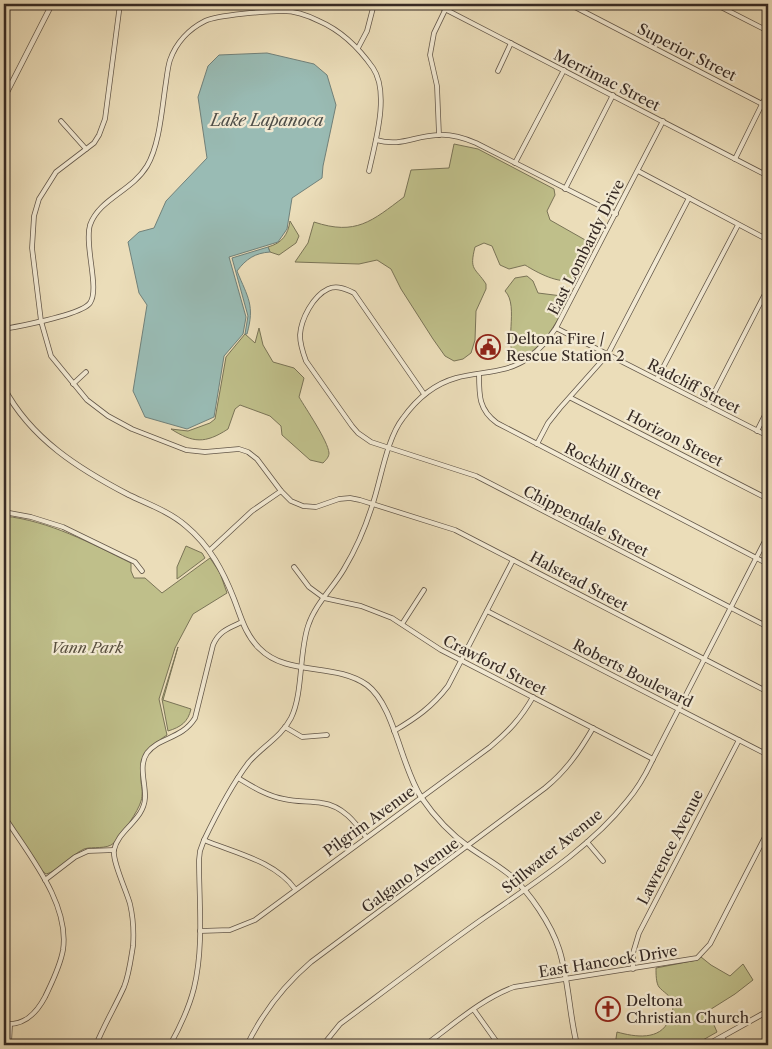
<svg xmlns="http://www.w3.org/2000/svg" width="772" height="1049" viewBox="0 0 772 1049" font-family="'Libre Caslon Text',serif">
<rect width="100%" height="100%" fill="#ebddb9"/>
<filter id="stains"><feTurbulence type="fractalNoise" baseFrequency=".004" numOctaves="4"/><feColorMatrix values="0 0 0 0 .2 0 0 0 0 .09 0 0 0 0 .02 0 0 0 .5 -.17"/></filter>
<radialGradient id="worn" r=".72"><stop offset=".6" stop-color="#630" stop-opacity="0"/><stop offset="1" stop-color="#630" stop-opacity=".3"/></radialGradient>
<!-- green -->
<g fill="#bfbf8a" stroke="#7a7457">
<path d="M 454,144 L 478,149 L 554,189 L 555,195 L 547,211 L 550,220 L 587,241 L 589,252 L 574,280 C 558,284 538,273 525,265 L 509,269 L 500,265 L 492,246 L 484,243 L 475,247 C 469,271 475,267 486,284 L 486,289 L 476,311 L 475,340 L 471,353 L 463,359 L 454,361 L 445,356 L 433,339 L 401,289 L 391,269 L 377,260 L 359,264 L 295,262 L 308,243 L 314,222 C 356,236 372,221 404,197 L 411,170 L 449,168 Z"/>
<path d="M 290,221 L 299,236 L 296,243 L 279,255 L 270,252 L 268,247 C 282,243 288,235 290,221 Z"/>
<path d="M 527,276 L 533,281 L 538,293 L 562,296 L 567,303 C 555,325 542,350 517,360 C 502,348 520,306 505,291 L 515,278 Z"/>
<path d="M 259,328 L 263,345 L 273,362 L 294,368 L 304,378 L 299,397 C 306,409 328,441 329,453 C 329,457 326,460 323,463 L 310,460 L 282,435 L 281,426 L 270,416 L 240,405 L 235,409 L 228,429 C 205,444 193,443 171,429 L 188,431 L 210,423 L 215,419 L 226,357 L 245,334 L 255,343 Z"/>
<path d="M 4,516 C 50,521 90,543 131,563 L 131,571 L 134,578 L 145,578 L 162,593 L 210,558 L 220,573 L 227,593 L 193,614 L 175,648 L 159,699 L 167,735 C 144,750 140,754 141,782 C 142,788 143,795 141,801 C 139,810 121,836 114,843 C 106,850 93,846 84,849 C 71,855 57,872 46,874 L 40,869 L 4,813 Z"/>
<polygon points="186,546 202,553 205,558 177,579 177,567"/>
<path d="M 178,647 L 163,700 L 191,709 C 188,722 181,727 168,731 L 162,699 Z"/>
<path d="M 701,957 L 711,965 L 730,976 L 743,964 L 753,980 L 735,994 L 708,1011 L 717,1032 L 694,1045 L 615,1045 L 617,1032 C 635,1037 660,1041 669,1020 C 672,1014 674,1009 672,1001 C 670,995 663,992 659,987 C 656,983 656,974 656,968 L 697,960 Z"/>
</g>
<!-- water -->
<g fill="#99bbb4" stroke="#71817a">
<polygon points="267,53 314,64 327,75 336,105 323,166 322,178 292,198 287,229 278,242 229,257 246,317 243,334 224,356 214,417 187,429 145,417 133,391 147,305 139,293 128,242 139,232 154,228 166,201 207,158 198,97 208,66 219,55"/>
<path d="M 268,247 L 270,252 C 255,253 246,259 237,271 C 248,298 255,305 247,334 L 245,334 L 248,316 L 232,258 Z"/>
</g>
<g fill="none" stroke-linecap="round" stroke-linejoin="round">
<defs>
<g id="minor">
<polyline points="120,4 105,119 99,135 94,143 56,172 39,199 34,216 32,248 41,321 51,356 87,400 108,416 132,429 186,450 205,452 239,449 248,452 257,459 281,491 291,501 303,506 316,507 339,499 350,498 360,500 455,530 768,692"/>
<polyline points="435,4 768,176"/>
<polyline points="569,4 768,107"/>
<polyline points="715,4 768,31"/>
<polyline points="358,48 367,31 374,4"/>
<polyline points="498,71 511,43"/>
<polyline points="61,121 86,149"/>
<polyline points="439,135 437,86 430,55 434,33 448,4"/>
<path d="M 376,140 C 402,147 413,136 438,135 C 451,134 464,138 476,143 L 616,214"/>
<polyline points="735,159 768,92"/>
<polyline points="515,163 564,70"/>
<polyline points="638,171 768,240"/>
<polyline points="565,189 613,95"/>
<polyline points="556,328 768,436"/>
<path d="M 4,329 C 20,326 81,315 90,303 C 100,289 84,245 90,225 C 99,199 132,191 147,166 C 160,144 162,107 166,82 C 167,75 168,66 170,60 C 176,43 189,29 205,21 C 217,15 268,11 283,11 C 295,11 309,16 319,21 C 342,31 359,48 373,68 C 390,93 375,143 369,171"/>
<path d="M 479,374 C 479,396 479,410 497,423 L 768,564"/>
<polyline points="657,379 738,225"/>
<polyline points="73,384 86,372"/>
<path d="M 424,394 L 354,293 C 346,289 337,285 328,289 C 313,296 301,319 300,335 C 300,344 303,353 306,361 L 352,426 L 358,433 L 371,442 L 476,476 L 768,627"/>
<polyline points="571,398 768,499"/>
<polyline points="708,405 768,288"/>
<polyline points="757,431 768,409"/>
<polyline points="537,444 548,423 560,408 608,354 689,198"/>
<polyline points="4,512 31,517 63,527 135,562 142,571"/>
<polyline points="210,550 252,511 281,491"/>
<polyline points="294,567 309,587 324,598 361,606 392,618 441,650 653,759"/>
<polyline points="487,611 768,755"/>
<polyline points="402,624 424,590"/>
<polyline points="285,727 302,737 327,735"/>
<path d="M 394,731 C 416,718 432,707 448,686 L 513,560"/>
<path d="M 238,778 C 253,787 267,796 284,799 C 296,802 310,801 322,803 C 343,806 355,822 366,837"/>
<path d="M 4,816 C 28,854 70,903 63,950 C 60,967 52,982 45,997 C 36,1014 24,1026 4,1024"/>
<path d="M 204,840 C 235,853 275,861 295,889"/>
<polyline points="587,842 603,861"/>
<polyline points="45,880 75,857 88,851 114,850"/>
<polyline points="4,923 7,934 4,945"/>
<path d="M 200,931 L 230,930 L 255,920 L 490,747 C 509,731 521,718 533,697"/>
<polyline points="633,969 633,953 639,933 739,740"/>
<polyline points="474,1010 499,1045"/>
<polyline points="722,1037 727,1045"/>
<polyline points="9,1045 10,1025"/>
<path d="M 96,1045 C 104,1025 115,1007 124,987 C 129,975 131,958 133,946 C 134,932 133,917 130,904 C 127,892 112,861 114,850 C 118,830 144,820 145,798 C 146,784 138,766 147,753 C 159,737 182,739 195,718 L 213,645 C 219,631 229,628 242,622"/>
<path d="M 170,1045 C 180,1027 189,1008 194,988 C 204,947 199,902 199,860 L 200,851 L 204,840 C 216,815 232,784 249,762 C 262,747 282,736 291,718 C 303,694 299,653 308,626 C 315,604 333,588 344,569 C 356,549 366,526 373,503 C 381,479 387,438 403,418 C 416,400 434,384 456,378 C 480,371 507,374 528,358 C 540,350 548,339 556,328 L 663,121"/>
<path d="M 247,1045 C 263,1012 283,986 311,962 L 545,788 C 566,771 579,752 593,728"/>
<path d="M 323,1045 L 340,1024 C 387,989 433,954 481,920 C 531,885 589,849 627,801 C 638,788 646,774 653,759 L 768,535"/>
<path d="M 425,1045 C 453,1025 481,999 514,987 L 697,958 L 710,944 L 768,831"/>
</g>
<g id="tertiary">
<polyline points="4,98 52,4"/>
<path d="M 4,388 C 31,439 79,469 129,495 C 148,504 170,512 186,526 C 210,546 223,571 234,599 C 241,617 245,634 259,648 C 287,677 335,662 367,685 C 394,705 401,766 421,797 C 434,816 449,833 469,847 C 483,857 498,865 511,876 C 530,893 551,924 559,949 C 569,980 569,1014 577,1045"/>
<polyline points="707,1045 768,1011"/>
</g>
</defs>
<!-- minor casing -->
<use href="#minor" stroke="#635749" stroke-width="5.5"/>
<!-- tertiary casing -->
<use href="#tertiary" stroke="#635749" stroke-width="6"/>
<!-- minor -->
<use href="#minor" stroke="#f2e9d2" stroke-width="4"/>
<!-- tertiary -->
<use href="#tertiary" stroke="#f2e9d2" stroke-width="4.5"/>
</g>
<!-- icons -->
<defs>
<symbol id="civic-ring" viewBox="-11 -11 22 22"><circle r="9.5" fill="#f2e9d2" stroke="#8f2418" stroke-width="1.5"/><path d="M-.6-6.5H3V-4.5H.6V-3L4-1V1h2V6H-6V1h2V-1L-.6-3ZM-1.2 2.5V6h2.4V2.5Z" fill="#8f2418"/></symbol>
<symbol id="church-ring" viewBox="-11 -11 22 22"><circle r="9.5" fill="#f2e9d2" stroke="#8f2418" stroke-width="1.5"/><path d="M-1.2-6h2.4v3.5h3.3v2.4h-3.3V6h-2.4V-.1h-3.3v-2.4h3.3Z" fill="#8f2418"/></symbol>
</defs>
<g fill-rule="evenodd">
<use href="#civic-ring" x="474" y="333" width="28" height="28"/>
<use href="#church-ring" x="594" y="995" width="28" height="28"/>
</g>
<g text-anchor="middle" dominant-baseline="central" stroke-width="4.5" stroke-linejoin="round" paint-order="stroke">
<!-- street labels -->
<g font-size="15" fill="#362a24" stroke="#f2e9d2">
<text transform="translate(687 52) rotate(27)">Superior Street</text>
<text transform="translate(607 80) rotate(27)">Merrimac Street</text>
<text transform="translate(586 247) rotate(-63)">East Lombardy Drive</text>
<text transform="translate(694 386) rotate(27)">Radcliff Street</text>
<text transform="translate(675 438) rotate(27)">Horizon Street</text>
<text transform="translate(613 471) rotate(27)">Rockhill Street</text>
<text transform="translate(586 521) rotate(27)">Chippendale Street</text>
<text transform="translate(579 581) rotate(28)">Halstead Street</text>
<text transform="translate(495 665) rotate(27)">Crawford Street</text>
<text transform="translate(633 673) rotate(27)">Roberts Boulevard</text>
<text transform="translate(369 821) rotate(-36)">Pilgrim Avenue</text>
<text transform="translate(670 847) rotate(-63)">Lawrence Avenue</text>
<text transform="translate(552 851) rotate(-39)">Stillwater Avenue</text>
<text transform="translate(410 875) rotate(-36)">Galgano Avenue</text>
<text transform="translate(608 961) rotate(-9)">East Hancock Drive</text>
</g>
<!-- poi labels -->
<g font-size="15" fill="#362a24" stroke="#f2e9d2" text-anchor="start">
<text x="506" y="338">Deltona Fire /<tspan x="506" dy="17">Rescue Station 2</tspan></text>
<text x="626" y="1000">Deltona<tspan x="626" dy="17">Christian Church</tspan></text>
</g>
<!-- park labels -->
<g font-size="15" font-style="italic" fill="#584f3e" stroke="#f2e9d2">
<text x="87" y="647">Vann Park</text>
</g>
<!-- water labels -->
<g font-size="16" font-style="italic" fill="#4f4e48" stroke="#f2e9d2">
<text x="267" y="120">Lake Lapanoca</text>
</g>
</g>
<!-- margin -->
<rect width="772" height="1049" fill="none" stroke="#ebddb9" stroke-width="20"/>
<rect x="5" y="5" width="762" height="1039" fill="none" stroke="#362a24" stroke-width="2.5"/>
<rect x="10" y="10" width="752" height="1029" fill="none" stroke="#362a24"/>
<rect width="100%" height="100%" filter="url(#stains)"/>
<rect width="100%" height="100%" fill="url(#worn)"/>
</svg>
